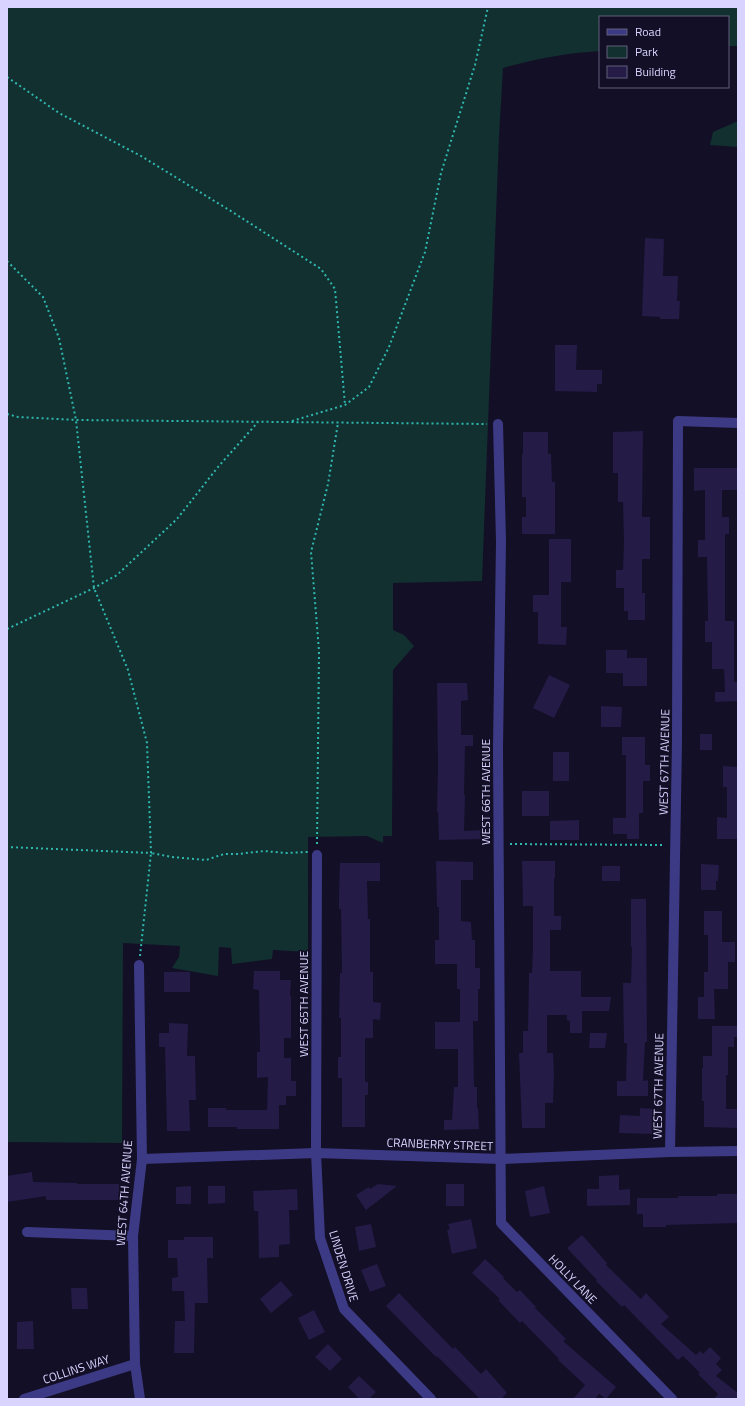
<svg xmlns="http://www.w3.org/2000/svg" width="745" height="1406" viewBox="0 0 745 1406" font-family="'Titillium Web',sans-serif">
<rect width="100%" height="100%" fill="#130f26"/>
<!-- green -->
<g fill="#12302f">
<path d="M 7,7 L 738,7 L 738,46 L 728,46 L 728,17 L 600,17 L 600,51 C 567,53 534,59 503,68 L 499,137 L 482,581 L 393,583 L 393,630 L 404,635 L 414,646 L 393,670 L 392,836 L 383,836 L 383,843 L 367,836 L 308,837 L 308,952 L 273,950 L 272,959 L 232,964 L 231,948 L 219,947 L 218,976 L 172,968 L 179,957 L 180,946 L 123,943 L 122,1143 L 7,1142 Z"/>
<polygon points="738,121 738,147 710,145 713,132"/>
</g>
<!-- building -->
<g fill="#241b47">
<polygon points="645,238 664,239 663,276 678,276 677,301 680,301 679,319 660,319 660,317 642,316"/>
<polygon points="555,345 577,345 576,370 602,370 602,384 597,384 597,392 555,391"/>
<polygon points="643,431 642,517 650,517 650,559 642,559 642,593 645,593 645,620 628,620 628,611 624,611 624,588 616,588 616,570 623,570 624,542 623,502 618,502 618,473 613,473 613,432"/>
<polygon points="523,432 548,432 548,454 551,454 552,482 555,482 555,534 522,534 522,517 526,517 526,497 522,497 522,454 523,454"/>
<polygon points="694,468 738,468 738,490 722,490 722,517 729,517 729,534 725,534 725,621 734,621 734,682 737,682 738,701 715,702 715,692 725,692 724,669 712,669 712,642 705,642 705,621 708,621 707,557 698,557 698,540 705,540 705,490 694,491"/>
<polygon points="549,539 571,539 571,582 561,582 561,627 567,627 566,645 538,644 538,612 533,612 533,595 549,595"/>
<polygon points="606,650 627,650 627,658 647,658 647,686 623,686 623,673 606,673"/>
<polygon points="549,675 570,685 554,718 533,708"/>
<polygon points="437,683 467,683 468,700 461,701 461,735 473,735 473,746 465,746 464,795 465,795 464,831 483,830 483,839 439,840 438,812 437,812 438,767"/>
<polygon points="601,706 622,707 621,727 601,727"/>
<rect x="700" y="734" width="12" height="16"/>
<polygon points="622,737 645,737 645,765 650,765 650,781 643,781 643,813 639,813 639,839 627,839 627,834 613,834 613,818 626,818 626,755 622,755"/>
<rect x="553" y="752" width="16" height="29"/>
<polygon points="723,766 738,767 738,839 717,839 717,817 727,818 727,787 723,787"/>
<rect x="522" y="791" width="27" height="25"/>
<polygon points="579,820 579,840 550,840 550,821"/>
<polygon points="436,861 473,862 473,880 461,880 461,921 471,922 472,940 475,940 475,968 480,968 480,989 478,989 478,1021 473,1021 474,1087 477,1087 477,1108 478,1108 479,1129 444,1130 444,1120 452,1120 454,1087 458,1087 458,1049 435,1049 435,1022 460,1022 460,989 457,989 457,964 435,964 435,940 439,940 439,907 437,907"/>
<polygon points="522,861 555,861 555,878 554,878 554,916 561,916 561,930 550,930 550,971 581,971 581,997 611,997 609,1011 582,1011 582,1033 570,1033 570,1021 567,1020 567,1015 547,1015 547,1053 553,1053 554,1074 553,1103 545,1103 545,1128 522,1128 519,1053 523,1053 523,1031 528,1031 529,973 532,973 533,947 533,906 523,906"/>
<polygon points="340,863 380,863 380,881 367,881 368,919 370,919 370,972 373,972 373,1002 381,1003 380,1020 373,1019 373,1038 365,1038 365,1082 368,1082 368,1095 365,1095 365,1127 342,1127 342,1078 338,1078 338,1057 341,1057 341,1018 339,1018 340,973 342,973 341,909 339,909 339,892"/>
<polygon points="701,864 719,865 718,881 716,881 716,890 701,890"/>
<rect x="602" y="866" width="18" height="15"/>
<polygon points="631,899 646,899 647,1042 645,1042 643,1081 648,1080 648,1096 617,1096 617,1081 626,1081 627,1043 624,1043 623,983 631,983 632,947 631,947"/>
<polygon points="704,911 722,911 722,942 735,942 735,962 728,962 728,989 714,989 715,1019 698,1019 698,997 704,997 704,972 708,972 708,935 704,935"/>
<polygon points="254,971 280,971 280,980 291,980 290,996 291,996 291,1038 284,1038 284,1058 291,1058 291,1081 296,1081 296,1096 286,1096 286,1105 279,1105 279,1129 237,1129 237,1127 208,1127 208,1108 226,1108 226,1110 267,1110 268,1077 257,1078 257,1052 260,1052 259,990 253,989"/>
<rect x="164" y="972" width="26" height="20"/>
<polygon points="169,1023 188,1024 187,1056 195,1056 196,1100 189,1100 190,1131 167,1131 165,1047 159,1047 159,1033 169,1033"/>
<polygon points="712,1026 738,1026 738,1037 734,1037 734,1047 728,1047 728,1075 726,1075 726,1109 738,1109 738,1128 704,1127 704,1101 702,1101 702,1068 703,1068 703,1056 712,1056"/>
<polygon points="590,1033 607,1033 605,1048 589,1048"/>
<polygon points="640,1108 656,1109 655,1134 619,1133 620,1115 640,1116"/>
<polygon points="32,1172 33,1182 77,1183 77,1184 119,1184 119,1200 46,1200 46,1196 7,1202 7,1176"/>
<polygon points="619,1175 619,1190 630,1189 630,1205 587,1206 587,1189 599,1189 599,1176"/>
<polygon points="378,1184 397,1186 366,1210 356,1195 369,1187 370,1189"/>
<rect x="446" y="1184" width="18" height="22"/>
<polygon points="191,1186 191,1204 176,1204 176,1187"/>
<polygon points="208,1186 225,1186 225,1203 208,1204"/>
<polygon points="544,1186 550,1213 530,1217 525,1191"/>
<polygon points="297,1189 298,1210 289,1210 290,1244 279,1245 279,1257 259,1258 258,1211 254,1211 253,1191"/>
<polygon points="717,1194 738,1194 738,1223 666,1225 666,1227 643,1227 643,1214 637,1214 637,1198 678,1198 678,1196 717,1196"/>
<polygon points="471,1219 477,1248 452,1254 447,1230 450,1229 448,1224"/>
<polygon points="371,1224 376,1247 359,1251 355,1227"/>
<polygon points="582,1235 607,1263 606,1265 641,1299 646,1293 669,1317 661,1324 696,1355 700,1351 703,1354 710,1347 721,1358 716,1364 722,1370 716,1376 738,1393 738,1399 714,1399 718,1394 698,1374 700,1373 683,1356 678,1360 624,1305 622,1307 596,1281 597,1280 567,1248"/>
<polygon points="184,1237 213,1237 213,1258 207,1258 208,1303 195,1303 194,1353 174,1353 175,1321 185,1321 184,1291 172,1291 172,1278 178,1277 177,1258 168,1258 168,1240 184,1240"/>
<polygon points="485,1259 504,1277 503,1278 517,1292 520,1290 536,1307 535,1308 566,1339 563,1341 616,1387 606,1399 599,1394 595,1399 573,1399 585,1385 558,1360 559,1359 522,1321 520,1323 498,1300 500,1299 472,1273"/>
<polygon points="377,1264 386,1286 370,1292 361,1270"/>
<polygon points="281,1281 293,1295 271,1313 260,1299"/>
<polygon points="71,1288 87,1288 88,1309 72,1309"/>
<polygon points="399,1293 453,1349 455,1347 481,1374 486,1369 507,1393 501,1399 480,1399 437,1356 436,1357 386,1306"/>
<polygon points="314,1310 325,1332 309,1340 298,1318"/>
<polygon points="33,1321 34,1349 17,1349 17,1322"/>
<polygon points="328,1344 342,1359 330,1371 315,1357"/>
<polygon points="359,1376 376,1392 369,1399 359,1399 348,1387"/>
</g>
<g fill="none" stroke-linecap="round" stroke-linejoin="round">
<!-- path -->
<g stroke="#2fb8b0" stroke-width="2" stroke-dasharray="2 3" stroke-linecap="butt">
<polyline points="7,77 59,113 141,156 234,213 321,269 335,289 345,405"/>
<polyline points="7,261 43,297 59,338 76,420 94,588 128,670 147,743 151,853 7,847"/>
<polyline points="7,414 18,417 76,420 487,424"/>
<polyline points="292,421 345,405 369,387 389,347 425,252 441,173 475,65 488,7"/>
<polyline points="7,629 94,588 117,575 177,519 218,467 258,422"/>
<polyline points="317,844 319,651 311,552 328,484 338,423"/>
<polyline points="510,844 665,845"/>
<polyline points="140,956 151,853 172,857 206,860 224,854 238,854 264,851 285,853 308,852"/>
</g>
<!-- street -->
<g stroke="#3d3a85" stroke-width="10">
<polyline points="498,424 501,541 498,748 501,1223 672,1399"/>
<polyline points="317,855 316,1153 320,1238 344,1309 431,1399"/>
<polyline points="139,965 142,1159 133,1236 135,1364 140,1399"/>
<polyline points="670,1152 677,741 678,421 738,423"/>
<polyline points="142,1159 316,1153 501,1159 670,1152 738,1151"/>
<polyline points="27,1232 133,1236"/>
<polyline points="24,1399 135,1364"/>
</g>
</g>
<g text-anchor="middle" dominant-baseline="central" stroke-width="3.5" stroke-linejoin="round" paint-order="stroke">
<!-- street labels -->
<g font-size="12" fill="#d9d4ff" stroke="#130f26">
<text transform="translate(664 762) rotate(-89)">WEST 67TH AVENUE</text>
<text transform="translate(485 792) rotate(-90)">WEST 66TH AVENUE</text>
<text transform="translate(303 1004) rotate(-90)">WEST 65TH AVENUE</text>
<text transform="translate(658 1086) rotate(-89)">WEST 67TH AVENUE</text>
<text transform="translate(440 1144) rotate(2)">CRANBERRY STREET</text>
<text transform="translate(124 1193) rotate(-86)">WEST 64TH AVENUE</text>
<text transform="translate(344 1266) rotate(73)">LINDEN DRIVE</text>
<text transform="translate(573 1279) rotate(46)">HOLLY LANE</text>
<text transform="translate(76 1369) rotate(-18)">COLLINS WAY</text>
</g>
</g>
<!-- border -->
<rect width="745" height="1406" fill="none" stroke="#d9d4ff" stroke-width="16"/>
<!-- legend -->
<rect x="599" y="16" width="130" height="72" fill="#130f26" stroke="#625e7d"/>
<rect x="607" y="29" width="20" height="6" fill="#3d3a85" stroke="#625e7d"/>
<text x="635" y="36" font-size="12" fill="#d9d4ff">Road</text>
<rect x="607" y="46" width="20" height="12" fill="#12302f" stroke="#625e7d"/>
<text x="635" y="56" font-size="12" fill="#d9d4ff">Park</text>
<rect x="607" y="66" width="20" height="12" fill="#241b47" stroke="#625e7d"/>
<text x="635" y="76" font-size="12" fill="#d9d4ff">Building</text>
</svg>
